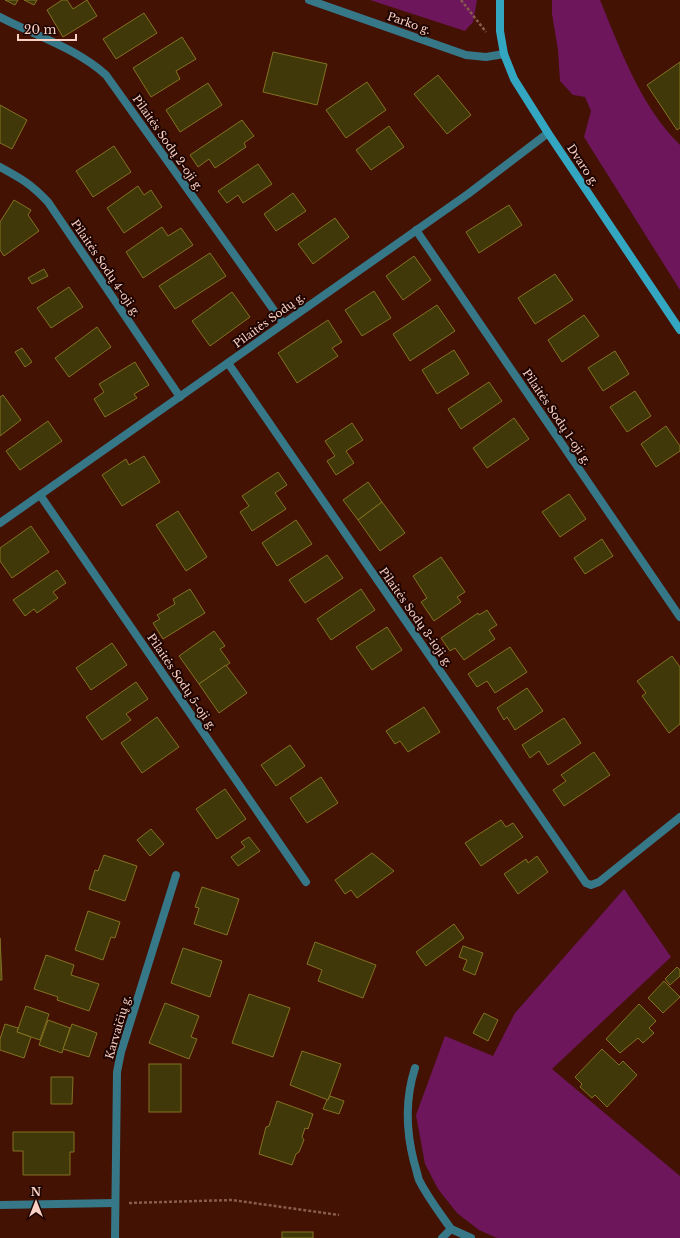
<svg xmlns="http://www.w3.org/2000/svg" width="680" height="1238" viewBox="0 0 680 1238" font-family="'Libre Baskerville',serif">
<rect width="100%" height="100%" fill="#431203"/>
<!-- green -->
<g fill="#6d165b">
<polygon points="370,0 477,0 473,22 465,31"/>
<path d="M 552,0 L 600,0 C 621,51 640,105 680,145 L 680,290 L 584,137 L 591,111 L 585,97 L 573,95 L 560,81 L 558,50 L 552,14 Z"/>
<polygon points="624,889 671,957 552,1069 680,1176 680,1238 497,1238 479,1230 457,1213 438,1189 425,1164 416,1115 445,1036 493,1056 515,1013"/>
</g>
<!-- building -->
<g fill="#41380a" stroke="#827222">
<polygon points="5,0 18,0 15,5"/>
<polygon points="24,0 37,0 34,5"/>
<polygon points="62,0 67,0 73,9 87,0 97,16 63,37 47,10"/>
<polygon points="144,13 157,33 116,59 103,39"/>
<polygon points="182,37 196,59 176,71 180,79 151,97 133,68"/>
<polygon points="273,52 327,64 317,105 263,92"/>
<polygon points="680,62 680,128 677,130 647,85"/>
<polygon points="438,75 471,115 447,134 414,94"/>
<polygon points="367,82 386,110 346,138 326,110"/>
<polygon points="208,83 222,105 180,132 166,110"/>
<polygon points="0,105 27,120 12,149 0,143"/>
<polygon points="242,120 254,136 244,143 246,147 215,168 209,159 198,167 190,155"/>
<polygon points="389,126 404,147 371,170 356,150"/>
<polygon points="114,146 131,172 93,197 76,171"/>
<polygon points="258,164 272,184 243,203 238,195 227,203 218,191"/>
<polygon points="138,186 144,195 151,190 162,207 124,233 107,208"/>
<polygon points="293,193 306,211 276,231 264,214"/>
<polygon points="14,200 31,210 28,215 39,231 4,256 0,250 0,222"/>
<polygon points="509,205 522,225 479,253 466,232"/>
<polygon points="335,218 349,237 313,264 298,244"/>
<polygon points="162,227 168,236 181,228 193,245 143,278 126,252"/>
<polygon points="210,253 226,276 175,309 159,286"/>
<polygon points="414,256 431,280 403,300 386,276"/>
<polygon points="44,269 48,276 32,284 28,278"/>
<polygon points="555,274 573,300 535,324 518,298"/>
<polygon points="69,287 83,307 51,328 37,308"/>
<polygon points="374,291 391,318 362,336 345,310"/>
<polygon points="232,292 250,317 210,346 192,321"/>
<polygon points="437,305 455,331 410,361 393,334"/>
<polygon points="584,315 599,336 562,362 548,340"/>
<polygon points="328,320 342,342 332,348 338,356 297,383 278,353"/>
<polygon points="97,327 111,347 69,377 55,358"/>
<polygon points="22,348 32,362 25,367 15,352"/>
<polygon points="454,350 469,374 437,394 422,370"/>
<polygon points="615,351 629,374 603,391 588,368"/>
<polygon points="135,362 149,385 134,394 137,398 105,417 94,399 104,392 99,384"/>
<polygon points="489,382 502,401 461,429 448,409"/>
<polygon points="635,391 651,416 627,432 610,407"/>
<polygon points="3,395 21,420 0,436 0,397"/>
<polygon points="514,418 529,439 487,468 473,448"/>
<polygon points="48,421 62,441 20,470 6,451"/>
<polygon points="352,423 363,440 346,451 354,463 336,475 327,461 335,456 325,441"/>
<polygon points="666,426 680,446 680,451 656,467 641,444"/>
<polygon points="144,456 160,482 122,506 102,475 126,459 129,465"/>
<polygon points="278,472 287,485 275,493 286,509 252,531 240,512 249,506 242,496"/>
<polygon points="368,482 382,502 358,520 343,500"/>
<polygon points="569,494 586,519 560,537 542,512"/>
<polygon points="382,502 405,533 380,551 358,520"/>
<polygon points="178,511 207,557 186,571 156,525"/>
<polygon points="296,520 312,544 277,566 262,543"/>
<polygon points="31,526 49,552 12,578 0,561 0,548"/>
<polygon points="602,539 613,556 585,574 574,558"/>
<polygon points="327,555 343,578 305,603 289,580"/>
<polygon points="441,557 465,592 457,597 461,602 434,621 421,602 427,598 413,576"/>
<polygon points="57,570 66,583 53,592 58,598 37,613 34,609 25,616 13,600"/>
<polygon points="190,589 205,613 163,639 153,623 160,619 157,615 175,604 173,599"/>
<polygon points="361,589 375,610 331,640 317,619"/>
<polygon points="487,610 497,625 489,630 495,639 464,660 455,648 450,651 441,638 478,613 479,615"/>
<polygon points="387,627 402,650 372,670 356,647"/>
<polygon points="214,631 225,646 220,649 230,663 199,684 179,656"/>
<polygon points="112,643 127,665 91,690 76,668"/>
<polygon points="510,647 527,672 495,693 487,681 477,687 468,674"/>
<polygon points="672,656 680,667 680,724 669,733 642,696 646,693 637,681"/>
<polygon points="226,665 247,693 219,713 199,684"/>
<polygon points="136,682 148,699 126,714 131,720 102,740 86,717"/>
<polygon points="527,688 543,711 515,730 507,717 504,720 497,708"/>
<polygon points="424,707 440,732 408,752 400,741 395,744 386,731"/>
<polygon points="157,717 179,747 142,773 121,743"/>
<polygon points="564,718 581,743 548,765 539,751 530,758 522,745"/>
<polygon points="290,745 305,766 276,786 261,765"/>
<polygon points="594,752 610,775 564,806 553,790 566,781 561,775"/>
<polygon points="321,777 338,803 307,823 290,798"/>
<polygon points="225,789 246,819 217,839 196,809"/>
<polygon points="501,820 506,827 513,823 523,837 481,866 465,843"/>
<polygon points="151,829 164,844 150,856 137,840"/>
<polygon points="249,837 260,851 238,866 231,857 245,847 241,842"/>
<polygon points="372,853 394,871 357,898 351,890 345,894 335,880"/>
<polygon points="104,855 137,866 125,901 89,889 95,870 98,871"/>
<polygon points="537,856 548,872 518,894 504,874 526,859 528,863"/>
<polygon points="202,887 239,899 227,935 194,924 199,908 195,907"/>
<polygon points="88,911 120,922 115,938 111,937 103,960 75,950"/>
<polygon points="454,924 464,938 426,966 416,952"/>
<polygon points="0,938 2,980 0,980"/>
<polygon points="315,942 376,965 363,998 318,981 322,970 307,964"/>
<polygon points="463,946 483,953 475,975 463,970 467,960 459,957"/>
<polygon points="183,948 222,961 210,997 171,983"/>
<polygon points="46,955 74,965 71,975 99,984 89,1011 57,1000 58,997 34,989"/>
<polygon points="677,967 680,970 680,976 670,985 665,979"/>
<polygon points="664,981 680,997 663,1013 648,998"/>
<polygon points="249,994 290,1008 273,1057 232,1043"/>
<polygon points="165,1003 199,1016 191,1037 197,1039 189,1059 149,1043"/>
<polygon points="639,1004 656,1021 649,1028 654,1033 643,1043 638,1038 620,1053 606,1039"/>
<polygon points="26,1006 49,1014 40,1040 17,1032"/>
<polygon points="484,1013 498,1020 488,1041 473,1033"/>
<polygon points="48,1020 70,1028 62,1053 39,1045"/>
<polygon points="5,1024 18,1028 17,1032 31,1037 24,1058 0,1050 0,1039"/>
<polygon points="72,1024 97,1033 89,1057 63,1049"/>
<polygon points="602,1049 619,1065 623,1061 637,1075 607,1107 595,1095 592,1098 580,1087 582,1084 575,1077"/>
<polygon points="302,1051 341,1064 328,1100 290,1085"/>
<rect x="149" y="1064" width="32" height="48"/>
<polygon points="51,1077 73,1077 72,1104 51,1104"/>
<polygon points="330,1096 344,1101 339,1114 323,1109 327,1100 328,1100"/>
<polygon points="277,1101 313,1114 308,1129 305,1128 302,1137 304,1140 299,1152 296,1154 292,1165 259,1154 266,1127 269,1126"/>
<polygon points="13,1132 74,1132 74,1152 70,1152 70,1175 23,1175 23,1151 13,1151"/>
<rect x="282" y="1232" width="31" height="6"/>
</g>
<g fill="none" stroke-linecap="round" stroke-linejoin="round">
<!-- path -->
<g stroke="#895c4d" stroke-width="2.5" stroke-dasharray="3 2" stroke-linecap="butt">
<polyline points="461,0 486,32"/>
<polyline points="129,1203 232,1200 339,1215"/>
</g>
<!-- minor -->
<g stroke="#367788" stroke-width="8">
<polyline points="309,0 466,55 486,57 504,54"/>
<path d="M 0,17 C 36,36 76,48 106,75 L 283,323"/>
<path d="M 0,167 C 22,179 31,184 48,202 L 180,397"/>
<polyline points="416,230 680,617"/>
<polyline points="228,363 586,883 591,885 599,882 680,817"/>
<polyline points="40,495 306,882"/>
<polyline points="0,523 468,194 548,133"/>
<path d="M 415,1068 C 405,1099 406,1131 414,1162 C 416,1168 417,1174 419,1180 C 428,1198 440,1213 451,1229"/>
<polyline points="0,1205 115,1203"/>
<polyline points="115,1238 117,1072 121,1052 176,875"/>
<polyline points="442,1238 451,1229 471,1238"/>
</g>
<!-- secondary -->
<polyline stroke="#33a6c2" stroke-width="8" points="500,0 500,31 504,54 514,79 548,133 680,330"/>
</g>
<g text-anchor="middle" dominant-baseline="central" stroke-width="4" stroke-linejoin="round" paint-order="stroke">
<!-- street labels -->
<g font-size="11" fill="#f9d0c3" stroke="#1e0401">
<text transform="translate(409 23) rotate(19)">Parko g.</text>
<text transform="translate(168 143) rotate(55)">Pilaitės Sodų 2-oji g.</text>
<text transform="translate(583 165) rotate(56)">Dvaro g.</text>
<text transform="translate(106 268) rotate(56)">Pilaitės Sodų 4-oji g.</text>
<text transform="translate(269 320) rotate(-36)">Pilaitės Sodų g.</text>
<text transform="translate(557 417) rotate(56)">Pilaitės Sodų 1-oji g.</text>
<text transform="translate(416 617) rotate(55)">Pilaitės Sodų 3-ioji g.</text>
<text transform="translate(182 682) rotate(56)">Pilaitės Sodų 5-oji g.</text>
<text transform="translate(118 1027) rotate(-74)">Karvaičių g.</text>
</g>
</g>
<!-- north arrow -->
<g transform="translate(36 1202)" stroke="#1e0401" stroke-width="3" paint-order="stroke">
<path d="M0-3L7 15L0 10L-7 15Z" fill="#f9d0c3"/>
<text y="-6" font-size="11" font-weight="bold" text-anchor="middle" fill="#f9d0c3">N</text>
</g>
<!-- scale -->
<path d="M18 34v6h58v-6" fill="none" stroke="#f9d0c3" stroke-width="2"/>
<text x="24" y="34" font-size="12" fill="#f9d0c3" stroke="#1e0401" stroke-width="3" paint-order="stroke">20 m</text>
</svg>
